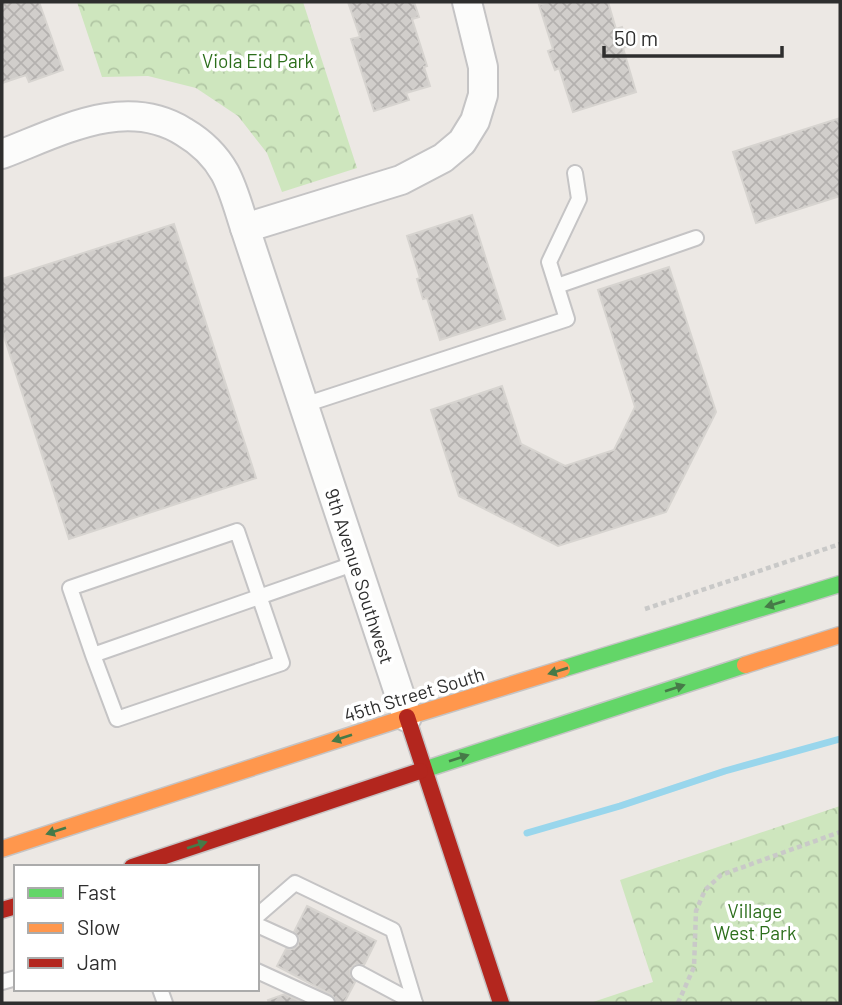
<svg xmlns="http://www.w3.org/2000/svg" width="842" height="1005" viewBox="0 0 842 1005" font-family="Barlow,sans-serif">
<defs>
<pattern id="park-crowns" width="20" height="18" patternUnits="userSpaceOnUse" patternTransform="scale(1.75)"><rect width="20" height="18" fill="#cee6be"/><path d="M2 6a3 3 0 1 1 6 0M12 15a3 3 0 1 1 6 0" fill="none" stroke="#b1c6a4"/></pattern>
<pattern id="building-cross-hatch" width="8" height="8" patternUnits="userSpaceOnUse" patternTransform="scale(1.75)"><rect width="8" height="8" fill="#d1cecb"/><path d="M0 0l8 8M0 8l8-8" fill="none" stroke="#b4b1af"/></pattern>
</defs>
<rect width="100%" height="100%" fill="#ece8e4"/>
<!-- park -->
<g fill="url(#park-crowns)">
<polygon points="77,2 303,2 357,168 282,192 267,153 238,116 196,88 148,76 102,77"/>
<polygon points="840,806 840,1003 590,1003 653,982 620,880"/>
</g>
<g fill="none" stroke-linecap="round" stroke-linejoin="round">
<!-- stream -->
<polyline stroke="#99d6ec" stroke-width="7" points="527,833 620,806 725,771 840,739"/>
</g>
<!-- building -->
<g fill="url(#building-cross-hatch)" stroke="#d7d4d0" stroke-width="2">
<polygon points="2,2 39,2 63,70 29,82 26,75 2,83"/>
<polygon points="348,2 414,2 419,17 412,19 427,66 424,67 430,86 406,93 409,100 374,111 351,39 360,37"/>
<polygon points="549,2 608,2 616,29 622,27 628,46 623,48 636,92 573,112 559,68 555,70 548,51 553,49 539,5"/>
<polygon points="840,118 840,196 756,223 733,152"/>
<polygon points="472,215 505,319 440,340 427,298 423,299 417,279 420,278 407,236"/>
<polygon points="174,224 256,478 69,539 2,330 2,279"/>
<polygon points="669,267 716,412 666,512 558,546 459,496 431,410 502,386 521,444 565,466 614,450 635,407 598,290"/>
<polygon points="307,906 376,941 364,965 355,965 350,969 351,977 355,982 344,1003 336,1003 332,995 277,966 286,949 292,949 298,945 299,938 294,932"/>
<polygon points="285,994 304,1003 269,1003 268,1000"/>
</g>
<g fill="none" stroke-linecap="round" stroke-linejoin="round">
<defs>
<g id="lane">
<polyline points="557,286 696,238"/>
<polyline points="304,405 567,319 549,262 579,199 575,173"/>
<polyline points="93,655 117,719 282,663 237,531 70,588 93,655 356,563"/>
<polyline points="257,916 295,883 393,930 415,1003"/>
<polyline points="257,925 290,940"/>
<polyline points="257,971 327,1003"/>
<polyline points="359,973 415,1003"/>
<polyline points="2,982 16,978"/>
<polyline points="160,989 165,1003"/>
</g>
<g id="street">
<path d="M 2,154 C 60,132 125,95 184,132 C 201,142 215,155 225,173 C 234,190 239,210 245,228 L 407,717"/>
<polyline points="245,228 401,180 443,158 462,142 475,121 483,95 483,67 467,2"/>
</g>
<g id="fast">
<polyline points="562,669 840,584"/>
<polyline points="420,771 745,665"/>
</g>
<g id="slow">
<polyline points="745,665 840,635"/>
<polyline points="2,849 407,717 562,669"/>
</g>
<g id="jam">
<polyline points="407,717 501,1003"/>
<polyline points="132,867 420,771"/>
<polyline points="2,910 16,906"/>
</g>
</defs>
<!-- lane casing -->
<use href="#lane" stroke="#c5c4c5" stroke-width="18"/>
<!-- street casing -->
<use href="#street" stroke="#c5c4c5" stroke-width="32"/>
<!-- fast casing -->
<use href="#fast" stroke="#c5c4c5" stroke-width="19"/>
<!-- slow casing -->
<use href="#slow" stroke="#c5c4c5" stroke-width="19"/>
<!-- jam casing -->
<use href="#jam" stroke="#c5c4c5" stroke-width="19"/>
<!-- path -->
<g stroke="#c9c9c8" stroke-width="4.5" stroke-dasharray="5 3.5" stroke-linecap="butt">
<polyline points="645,609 840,544"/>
<polyline points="678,1003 694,967 696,911 705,890 721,875 840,832"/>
</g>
<!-- lane -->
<use href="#lane" stroke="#fcfcfb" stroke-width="14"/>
<!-- street -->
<use href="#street" stroke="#fcfcfb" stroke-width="28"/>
<!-- fast -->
<use href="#fast" stroke="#63d668" stroke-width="16"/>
<!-- slow -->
<use href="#slow" stroke="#ff974d" stroke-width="16"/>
<!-- jam -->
<use href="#jam" stroke="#b3261e" stroke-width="16"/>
</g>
<!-- one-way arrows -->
<defs><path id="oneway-solid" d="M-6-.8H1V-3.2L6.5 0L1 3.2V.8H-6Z" transform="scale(1.75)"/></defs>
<g fill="#467a48">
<use href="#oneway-solid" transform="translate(775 604) rotate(163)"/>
<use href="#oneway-solid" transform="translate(558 671) rotate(163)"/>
<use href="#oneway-solid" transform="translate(675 688) rotate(-18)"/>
<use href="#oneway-solid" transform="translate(342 738) rotate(162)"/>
<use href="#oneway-solid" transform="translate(459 758) rotate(-18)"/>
<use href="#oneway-solid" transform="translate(56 831) rotate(162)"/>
<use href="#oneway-solid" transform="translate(197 845) rotate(-18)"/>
</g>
<g text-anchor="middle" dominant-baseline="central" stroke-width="7" stroke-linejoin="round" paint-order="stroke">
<!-- park labels -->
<g font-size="19" fill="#2c6e1b" stroke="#fff">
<text x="258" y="60">Viola Eid Park</text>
<text x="755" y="910">Village<tspan x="755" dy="22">West Park</tspan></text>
</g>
<!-- street labels -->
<g font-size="19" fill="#2e2e2e" stroke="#fff">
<text transform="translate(360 576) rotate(72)">9th Avenue Southwest</text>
<text transform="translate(414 694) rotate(-17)">45th Street South</text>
</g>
</g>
<!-- border -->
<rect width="842" height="1005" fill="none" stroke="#2e2e2e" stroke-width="7"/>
<!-- legend -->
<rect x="14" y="865" width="245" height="126" fill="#ffffff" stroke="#ababab" stroke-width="2"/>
<rect x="28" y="888" width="35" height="10" fill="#63d668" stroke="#ababab" stroke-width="2"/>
<text x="77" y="900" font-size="21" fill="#2e2e2e">Fast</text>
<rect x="28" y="923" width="35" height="10" fill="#ff974d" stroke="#ababab" stroke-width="2"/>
<text x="77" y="935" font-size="21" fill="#2e2e2e">Slow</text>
<rect x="28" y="958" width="35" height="10" fill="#b3261e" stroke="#ababab" stroke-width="2"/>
<text x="77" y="970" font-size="21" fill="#2e2e2e">Jam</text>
<!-- scale -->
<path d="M604 46v10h178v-10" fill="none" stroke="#2e2e2e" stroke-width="3.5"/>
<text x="614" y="46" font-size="21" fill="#2e2e2e" stroke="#ffffff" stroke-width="5" paint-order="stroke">50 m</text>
</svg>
